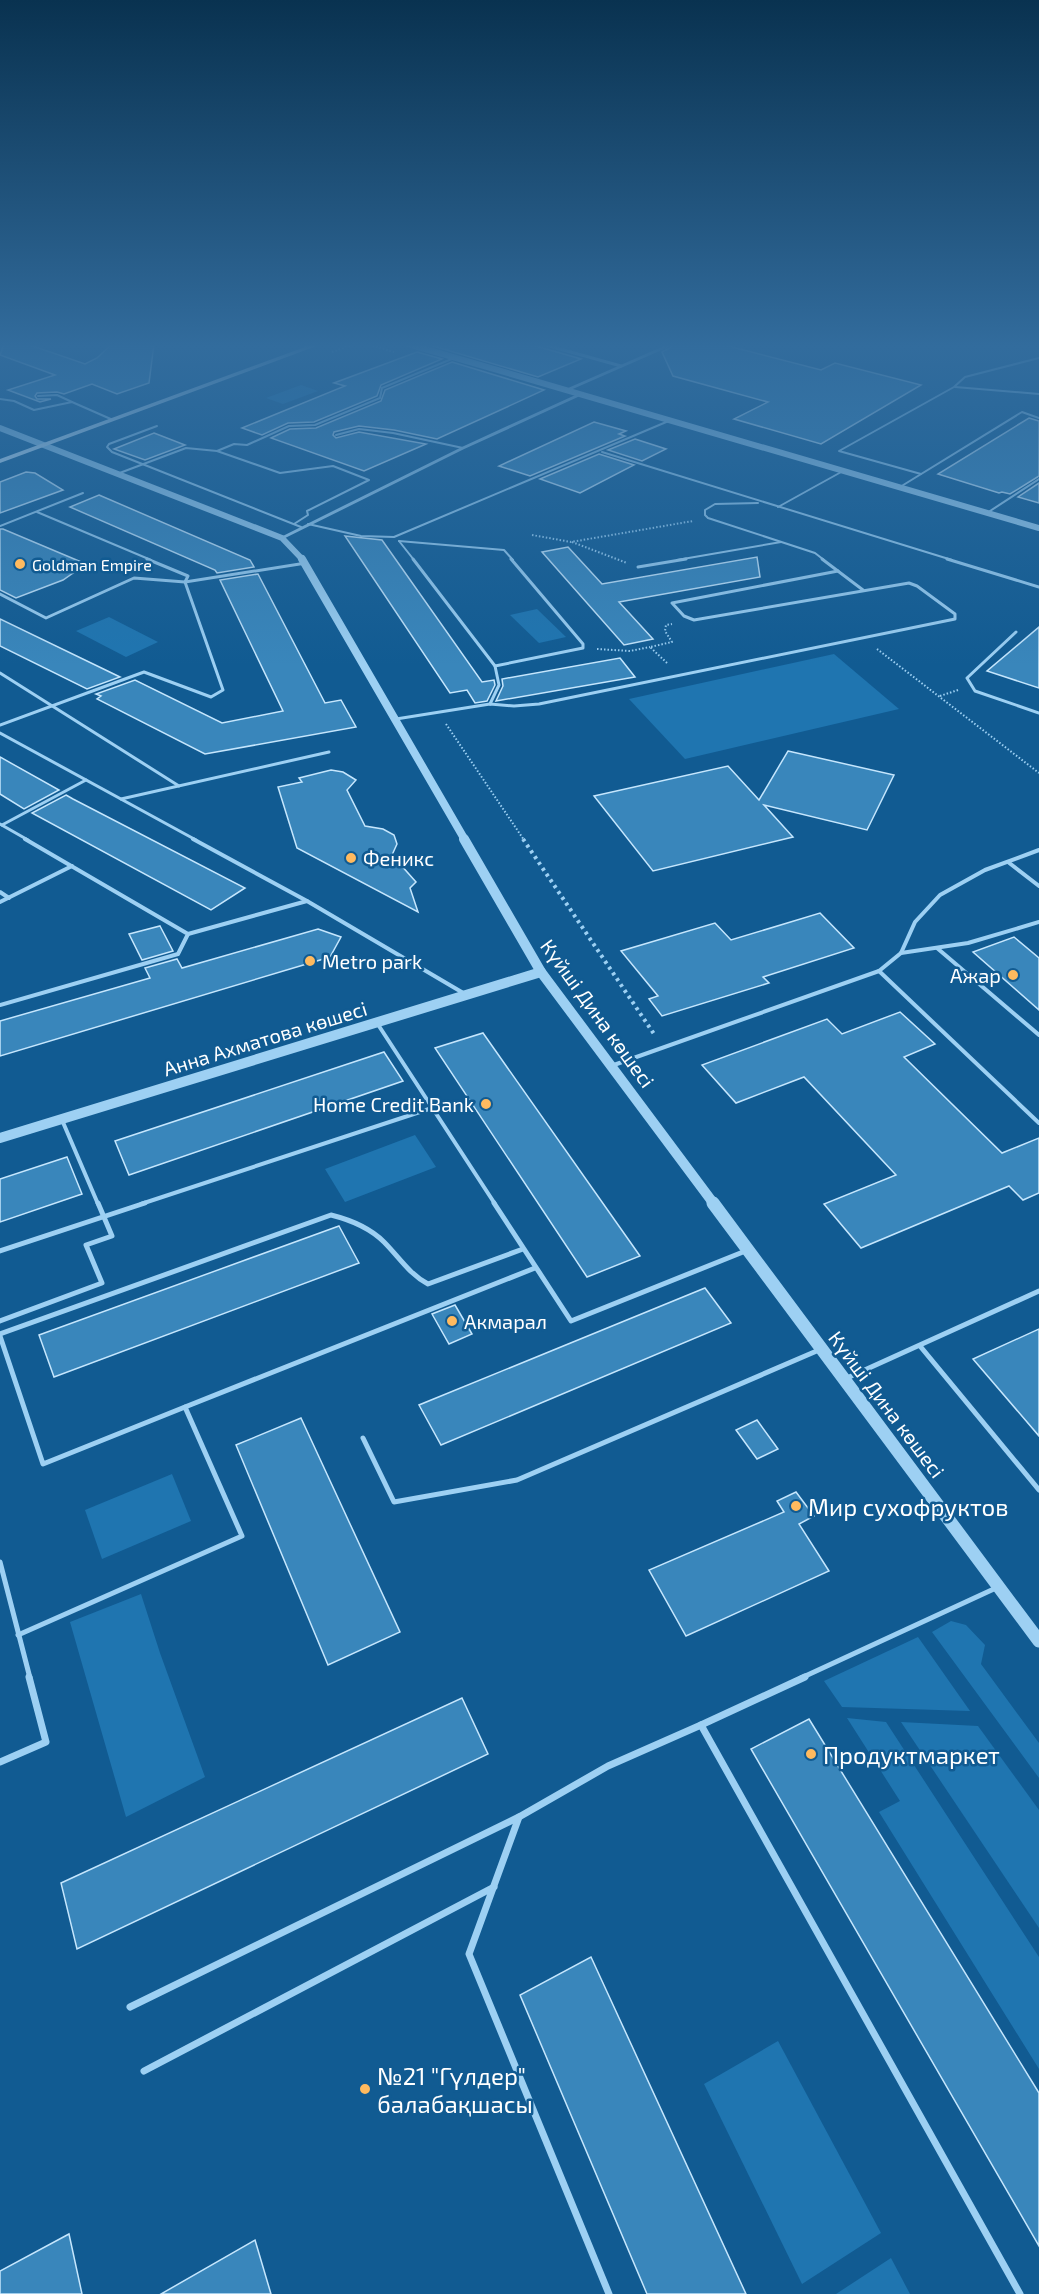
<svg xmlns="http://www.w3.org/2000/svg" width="1039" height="2294" viewBox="0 0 1039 2294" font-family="'Exo 2',sans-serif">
<rect width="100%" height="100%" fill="#115b92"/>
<!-- green -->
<g fill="#1f75b0">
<polygon points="301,385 318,391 283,404 266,398"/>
<polygon points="537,609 566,637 539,643 510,615"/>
<polygon points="109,617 158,642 126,657 76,631"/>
<polygon points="834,654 899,709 685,759 629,699"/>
<polygon points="415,1135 436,1167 345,1202 325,1169"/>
<polygon points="172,1474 191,1521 102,1559 85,1510"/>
<polygon points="141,1594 160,1653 205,1777 126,1817 70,1622"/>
<polygon points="951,1621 966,1625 985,1645 981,1664 1039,1743 1039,1778 932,1632"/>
<polygon points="918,1637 970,1711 842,1707 824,1681"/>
<polygon points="847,1718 886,1722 1039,1957 1039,2069 879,1812 900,1801"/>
<polygon points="901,1722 978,1726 1039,1810 1039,1928"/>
<polygon points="778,2041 881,2233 802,2284 704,2084"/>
<polygon points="891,2258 910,2294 836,2294"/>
</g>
<!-- building -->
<g fill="#3986bb" stroke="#c5e6fd" stroke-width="1.5">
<polygon points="4,344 27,344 85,364 97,358 112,344 154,344 149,383 117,394 92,384 64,394 57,392 37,393 35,396 37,399 51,399 40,402 8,390 55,375 0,355"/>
<polygon points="438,344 529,344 581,359 538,377 433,346"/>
<polygon points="676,344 721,344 821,370 835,363 921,385 821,444 734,419 768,402 673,376 662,352"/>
<polygon points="417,352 442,359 381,385 377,396 314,422 288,423 262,435 242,428 345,386 334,383"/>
<polygon points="452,362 544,390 437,439 394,430 359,426 334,432 333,435 336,438 359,432 426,444 364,471 271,438 290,429 316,428 381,401 385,390"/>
<polygon points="1029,418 1039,421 1039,476 1010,494 1002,492 999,493 938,474"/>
<polygon points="594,422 626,431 619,434 625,436 530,476 499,466"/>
<polygon points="154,433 185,445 145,460 114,449"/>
<polygon points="635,439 666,449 642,461 608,450"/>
<polygon points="599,454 634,465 580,493 540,479"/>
<polygon points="26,472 35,473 63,490 0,513 0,482"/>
<polygon points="1039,483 1039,503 1018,497"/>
<polygon points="99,495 250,560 254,567 217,573 215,570 70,507"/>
<polygon points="0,529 3,529 86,564 63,580 16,598 0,590"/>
<polygon points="345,536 382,540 482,682 494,680 495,685 487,701 475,703 467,690 450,693"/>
<polygon points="568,547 602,584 757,557 760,577 619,602 653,639 624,645 542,552"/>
<polygon points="258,574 325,703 341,700 356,727 205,754 97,699 101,696 96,694 135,680 222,723 283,711 220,580"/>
<polygon points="0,619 120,677 87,689 0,646"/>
<polygon points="1039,627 1039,688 987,671"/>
<polygon points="620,658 635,677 496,701 503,686 502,679"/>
<polygon points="788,751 894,775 867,830 764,805 793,837 653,871 594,796 728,766 759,800"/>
<polygon points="0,757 59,790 24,809 0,794"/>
<polygon points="331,770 343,772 356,780 347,790 365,826 383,829 394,835 397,844 392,855 416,882 410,888 418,912 297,848 278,787 302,782 299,778"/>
<polygon points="66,795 73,799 245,888 211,910 32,813"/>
<polygon points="820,913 854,948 763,977 769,983 662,1016 649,999 658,996 621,951 715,923 731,940"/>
<polygon points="160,926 173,951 142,960 129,934"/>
<polygon points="318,929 341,937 330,957 0,1056 0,1021 150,978 145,968 177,959 182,968"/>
<polygon points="1014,937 1039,958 1039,1010 973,952"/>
<polygon points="900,1012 935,1044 904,1057 1002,1153 1039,1138 1039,1193 1023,1200 1009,1186 861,1248 824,1204 896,1175 804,1077 736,1103 702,1065 827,1019 842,1034"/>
<polygon points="483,1033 640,1256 587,1277 435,1048"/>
<polygon points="384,1052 403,1081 129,1175 115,1141"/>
<polygon points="67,1157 82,1194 0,1222 0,1179"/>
<polygon points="339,1226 359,1263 54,1377 39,1335"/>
<polygon points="705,1288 731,1323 441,1445 419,1405"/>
<polygon points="455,1305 472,1334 449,1344 432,1314"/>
<polygon points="1039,1329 1039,1436 973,1359"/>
<polygon points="301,1418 400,1632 328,1665 236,1445"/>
<polygon points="757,1420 778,1449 757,1459 736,1430"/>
<polygon points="796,1492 814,1516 799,1524 829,1571 686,1636 649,1570 784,1512 777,1501"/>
<polygon points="462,1698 488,1754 77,1949 61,1883"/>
<polygon points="809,1719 1039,2093 1039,2246 751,1749"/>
<polygon points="591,1957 746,2294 647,2294 520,1995"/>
<polygon points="69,2234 82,2294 0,2294 0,2271"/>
<polygon points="255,2240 271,2294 161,2294"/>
</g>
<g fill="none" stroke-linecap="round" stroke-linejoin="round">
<!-- path-far1 -->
<g stroke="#9dd0f3" stroke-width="2" stroke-dasharray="1.5 2" stroke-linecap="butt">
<polyline points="366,344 394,352"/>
<polyline points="332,352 354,344"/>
<polyline points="532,535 571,542 693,521"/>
<polyline points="572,542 627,563"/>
<polyline points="597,649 630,651 650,647"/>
<polyline points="877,649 1039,773"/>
<polyline points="667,663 650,647 672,642 665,631 666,625 672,624"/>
<polyline points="940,696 958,690"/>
<polyline points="446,724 524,840"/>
</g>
<!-- path -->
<polyline stroke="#9dd0f3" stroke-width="4" stroke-dasharray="3 4" stroke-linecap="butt" points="523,839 654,1034"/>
<!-- service-far4 -->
<g stroke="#9dd0f3" stroke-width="2">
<polyline points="551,347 557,344"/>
<polyline points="955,387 1039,394"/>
<polyline points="38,396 57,395 72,402"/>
<polyline points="0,399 14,401 34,410 72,402 113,420"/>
<polyline points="157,426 109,444 107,447 112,452 301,527"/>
<polyline points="336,435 359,429 393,433 463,448"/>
<polyline points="602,452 952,560"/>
<polyline points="117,474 186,448 217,451"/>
<polyline points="921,474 839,451 954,387 965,377 1039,358"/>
<polyline points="900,487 1022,412 1039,418"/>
<polyline points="758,503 715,504 705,510 705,515 708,518 815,553 824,560"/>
<polyline points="778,507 843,471"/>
<polyline points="37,512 151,560"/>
<polyline points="987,513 1039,479"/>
<polyline points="294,524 308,515 307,511 369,480 333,466 280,473 217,451 234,444 247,445 289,426 315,425 380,398 382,388 454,358"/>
<polyline points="308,524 361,536 394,537 671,420"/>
<polyline points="0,526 83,493"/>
<polyline points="399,541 504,550 513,560"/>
<polyline points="399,541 414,560"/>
<polyline points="677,560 781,542"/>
</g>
<!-- service-far3 -->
<g stroke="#9dd0f3" stroke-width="3">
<polyline points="413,559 495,666 499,685 490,704"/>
<polyline points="822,559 863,590"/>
<polyline points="947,559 1039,587"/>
<polyline points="638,567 686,559"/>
<polyline points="0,594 46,618 134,578 185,582 188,576 147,559"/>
<polyline points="1016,632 967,678 975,691 1039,713"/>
<polyline points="495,666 583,648 583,644 511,559"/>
<polyline points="0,673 179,786"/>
<polyline points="396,719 490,704 514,706 539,704 955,619 955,614 917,586 909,583 694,620 684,616 672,603 838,571"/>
<polyline points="0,725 144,672 211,697 223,690 185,582 306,563"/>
<polyline points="0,733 196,840"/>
<polyline points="121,799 329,752"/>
<polyline points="0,824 28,840"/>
<polyline points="2,825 86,780"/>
</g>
<!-- service-far2 -->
<g stroke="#9dd0f3" stroke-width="4">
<polyline points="193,839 307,901 465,994"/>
<polyline points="1008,862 1039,886"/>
<polyline points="0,892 9,898"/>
<polyline points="0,902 72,866"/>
<polyline points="188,934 307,901"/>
<polyline points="937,948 1039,1035"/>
<polyline points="901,953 968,943 1039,922"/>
<polyline points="879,971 1039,1123"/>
<polyline points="0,1005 178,954 188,934 25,839"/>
<polyline points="377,1023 495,1204"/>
<polyline points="611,1066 879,971 901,953 915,922 940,895 985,870 1039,850"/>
<polyline points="62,1120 98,1204"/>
<polyline points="141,1204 432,1108"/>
</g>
<!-- service-far1 -->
<g stroke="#9dd0f3" stroke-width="5">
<polyline points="494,1203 571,1321 748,1250"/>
<polyline points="0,1251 145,1203"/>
<polyline points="0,1321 102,1283 86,1245 112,1236 98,1203"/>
<path d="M 0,1334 L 331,1215 C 351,1220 369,1227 384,1242 C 399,1257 409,1274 428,1284 L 523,1249"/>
<polyline points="0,1336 43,1464 185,1407 242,1536 18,1635"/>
<polyline points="920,1346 1039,1490"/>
<polyline points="847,1378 1039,1291"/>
<polyline points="185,1407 535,1268"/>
<polyline points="363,1438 394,1502 517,1480 819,1350"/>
<polyline points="0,1562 30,1678"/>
<polyline points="801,1678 996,1588"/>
</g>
<!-- service -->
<g stroke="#9dd0f3" stroke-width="7">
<polyline points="805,1677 701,1725 1020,2294"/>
<polyline points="0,1762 46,1742 29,1677"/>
<polyline points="130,2007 519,1817"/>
<polyline points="144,2071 494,1887"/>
<polyline points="609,2294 469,1954 519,1817 608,1766 701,1725"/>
</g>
<!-- minor -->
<g stroke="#9dd0f3" stroke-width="3">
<polyline points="542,344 621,366"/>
<polyline points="567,390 672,344"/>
<polyline points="282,538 463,448 581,394"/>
</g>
<!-- tertiary-far3 -->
<g stroke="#9dd0f3" stroke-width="6">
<polyline points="408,344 1039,528"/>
<polyline points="0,428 282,538 303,560"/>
</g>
<!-- tertiary-far2 -->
<polyline stroke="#9dd0f3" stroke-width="8" points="302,559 465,840"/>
<!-- tertiary-far1 -->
<g stroke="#9dd0f3" stroke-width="10">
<polyline points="464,839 541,972 714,1204"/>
<polyline points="0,1138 541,972"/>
</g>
<!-- tertiary -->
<polyline stroke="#9dd0f3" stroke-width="13" points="713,1203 1039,1641"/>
<!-- secondary -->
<polygon fill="#cce8fd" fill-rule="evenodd" points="313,344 322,344 0,463 0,459"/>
</g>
<!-- sky -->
<linearGradient id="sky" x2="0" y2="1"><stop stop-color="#093250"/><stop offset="0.52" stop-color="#326c9d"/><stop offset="1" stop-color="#326c9d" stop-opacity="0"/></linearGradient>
<rect width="1039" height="665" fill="url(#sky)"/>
<!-- markers -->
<g fill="#ffba5f" stroke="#115b92" stroke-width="2">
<circle cx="20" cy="564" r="6"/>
<circle cx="351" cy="858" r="6"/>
<circle cx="310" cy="961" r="6"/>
<circle cx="1013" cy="975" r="6"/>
<circle cx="486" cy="1104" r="6"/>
<circle cx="452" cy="1321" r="6"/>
<circle cx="796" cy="1506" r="6"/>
<circle cx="811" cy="1754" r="6"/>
<circle cx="365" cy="2089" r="6"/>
</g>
<g text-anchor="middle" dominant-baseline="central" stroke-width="5" stroke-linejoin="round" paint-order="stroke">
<!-- far-poi labels -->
<g font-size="16" fill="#fff" stroke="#115b92" text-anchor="start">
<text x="32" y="564">Goldman Empire</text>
</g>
<!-- poi labels -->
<g font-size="20" fill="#fff" stroke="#115b92" text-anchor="start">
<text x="363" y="858">Феникс</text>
<text x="322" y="961">Metro park</text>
<text x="1001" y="975" text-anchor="end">Ажар</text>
<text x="474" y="1104" text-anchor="end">Home Credit Bank</text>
<text x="464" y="1321">Акмарал</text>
</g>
<!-- street labels -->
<g font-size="20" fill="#fff" stroke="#115b92">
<text transform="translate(598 1013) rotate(54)">Күйші Дина көшесі</text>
<text transform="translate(265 1038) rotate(-17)">Анна Ахматова көшесі</text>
<text transform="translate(887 1404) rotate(53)">Күйші Дина көшесі</text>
</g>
<!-- near-poi labels -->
<g font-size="24" fill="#fff" stroke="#115b92" text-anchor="start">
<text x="808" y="1506">Мир сухофруктов</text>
<text x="823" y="1754">Продуктмаркет</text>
<text x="377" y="2075">№21 "Гүлдер"<tspan x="377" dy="28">балабақшасы</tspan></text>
</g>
</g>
</svg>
